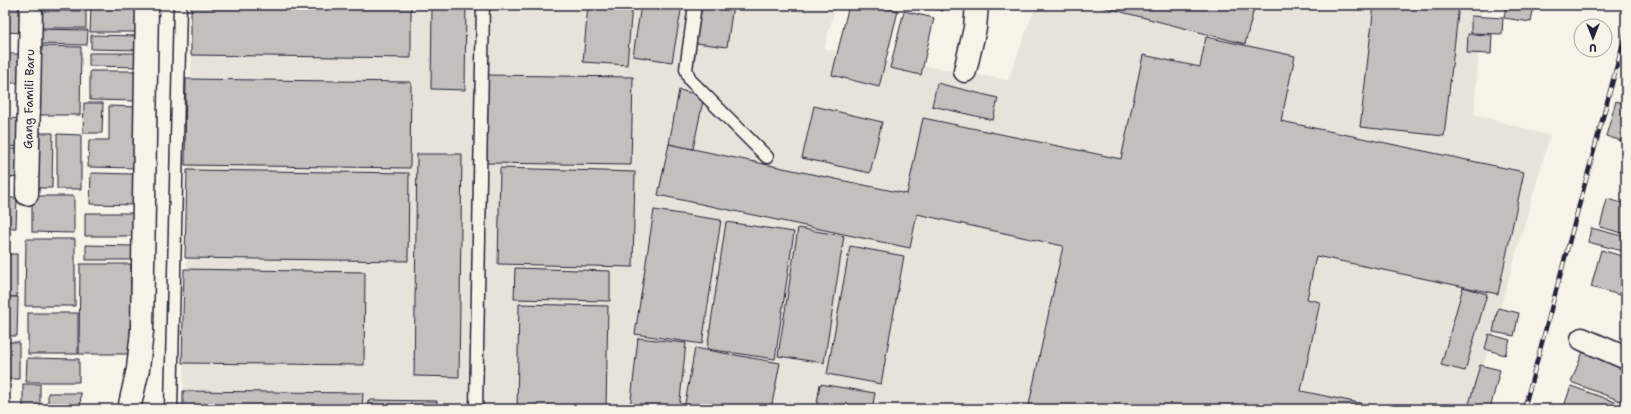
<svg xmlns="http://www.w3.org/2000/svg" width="1631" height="414" viewBox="0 0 1631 414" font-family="'Shantell Sans',sans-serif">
<rect width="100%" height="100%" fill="#f7f3e8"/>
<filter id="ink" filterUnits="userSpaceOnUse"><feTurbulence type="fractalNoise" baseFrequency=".025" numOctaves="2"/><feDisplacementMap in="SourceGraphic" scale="8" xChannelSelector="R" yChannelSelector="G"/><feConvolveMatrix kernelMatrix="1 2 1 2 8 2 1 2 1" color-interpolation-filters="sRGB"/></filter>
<g filter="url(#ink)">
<!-- built -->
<polygon fill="#e7e3db" points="193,5 836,5 824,49 1008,80 1036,5 1482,5 1474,114 1550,136 1471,409 183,409"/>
<!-- building -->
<g fill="#c2bfbd" stroke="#22223b">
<rect x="37" y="5" width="48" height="3"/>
<polygon points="91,5 142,5 142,32 90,32"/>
<polygon points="191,5 411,5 411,58 191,55"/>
<polygon points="432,5 466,5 465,90 431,89"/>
<polygon points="588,5 632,5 627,65 583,62"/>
<polygon points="641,5 682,5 672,62 633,56"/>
<polygon points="702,5 733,5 727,47 696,43"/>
<polygon points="849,5 874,5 898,11 879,87 832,75"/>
<polygon points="922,5 945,5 943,11"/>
<polygon points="1095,5 1255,5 1245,44"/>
<polygon points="1374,5 1459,5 1444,136 1360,127"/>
<polygon points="1506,5 1534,5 1531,22 1504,18"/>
<polygon points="5,6 24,7 23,33 5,32"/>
<rect x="36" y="11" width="50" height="17"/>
<polygon points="904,11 934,18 921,75 890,68"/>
<polygon points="1471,16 1503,18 1502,34 1471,33"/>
<polygon points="36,29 88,30 87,45 36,44"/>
<polygon points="1468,34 1492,35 1491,54 1467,53"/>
<polygon points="91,35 142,36 141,50 91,49"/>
<polygon points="1206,37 1295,56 1281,121 1524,172 1498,294 1316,256 1307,299 1320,302 1301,391 1379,407 1378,409 1028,409 1063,246 917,214 910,248 658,195 669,144 907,194 923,118 1121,159 1143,55 1200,67"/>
<polygon points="35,46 81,47 80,115 34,115"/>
<polygon points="89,53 141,53 141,67 89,66"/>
<polygon points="5,54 24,54 23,83 5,83"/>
<polygon points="90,71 141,71 140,101 90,100"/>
<polygon points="487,75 633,77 631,165 485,163"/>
<polygon points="186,79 411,82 410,168 185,165"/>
<polygon points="937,83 998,98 993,120 932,106"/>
<polygon points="679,90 704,96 693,149 669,144"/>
<polygon points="1616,101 1626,104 1625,142 1606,136"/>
<polygon points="84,103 103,103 102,133 83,133"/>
<polygon points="109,106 137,107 137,168 88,167 89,140 109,140"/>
<polygon points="814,106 882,122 870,173 802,158"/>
<polygon points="5,118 26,119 25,147 5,146"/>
<polygon points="32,133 53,133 52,188 31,188"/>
<polygon points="57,134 81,135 81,189 57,189"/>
<polygon points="5,149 25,149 24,178 5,177"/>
<polygon points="417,154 462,154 459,377 414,376"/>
<polygon points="1625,154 1626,155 1626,173 1620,171"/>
<polygon points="500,168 635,172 633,267 498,264"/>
<polygon points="187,170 409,173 408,261 185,258"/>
<polygon points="91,173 135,174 135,205 90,204"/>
<polygon points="32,196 74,196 74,233 32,232"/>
<polygon points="5,198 17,198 16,228 5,228"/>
<polygon points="1607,199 1626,204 1626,234 1600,227"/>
<polygon points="654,210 721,220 702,344 635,334"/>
<polygon points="85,213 135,213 134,236 85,236"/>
<polygon points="726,222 794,232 775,359 707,349"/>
<polygon points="798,228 844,236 824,363 778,356"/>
<polygon points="1591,228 1626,237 1626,252 1588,242"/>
<polygon points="26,239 75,239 75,306 25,306"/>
<polygon points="86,245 135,246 135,260 86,260"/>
<polygon points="850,246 904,256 881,384 827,374"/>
<polygon points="1601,250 1626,257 1626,273 1620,295 1591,287"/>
<rect x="5" y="254" width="12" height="43"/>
<polygon points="80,264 131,264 130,354 79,354"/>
<polygon points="515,268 610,271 610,301 514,299"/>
<polygon points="184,269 365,272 364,365 182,363"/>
<polygon points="1463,287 1487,294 1465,371 1441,365"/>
<polygon points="5,297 18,297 17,336 5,336"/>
<polygon points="519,304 608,306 606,409 517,409"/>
<polygon points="1498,308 1519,313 1514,336 1493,332"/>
<rect x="28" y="313" width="50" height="41"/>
<polygon points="1489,334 1510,340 1505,355 1485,349"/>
<polygon points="638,338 686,343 679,409 630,409"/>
<rect x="5" y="342" width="14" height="37"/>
<polygon points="695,348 780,363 771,409 684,409"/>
<polygon points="1584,349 1626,365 1626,403 1571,382"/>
<polygon points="27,358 79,359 79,382 26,382"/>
<polygon points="1480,365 1500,370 1490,409 1469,404"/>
<rect x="23" y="384" width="17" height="25"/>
<polygon points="820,384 875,393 872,409 816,409"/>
<polygon points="1571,386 1626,406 1626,409 1563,409"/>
<polygon points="183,391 363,393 362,409 183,409"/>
<polygon points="48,393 81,393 80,409 48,409"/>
<polygon points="368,400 437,401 437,409 368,409"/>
</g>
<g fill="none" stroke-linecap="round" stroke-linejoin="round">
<defs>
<g id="lane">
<polyline points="695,5 686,69 690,80 767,157"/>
<polyline points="171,409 180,5"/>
<polyline points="476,409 483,5"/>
</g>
<g id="street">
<polyline points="965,71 975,28 977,5"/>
<path id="s1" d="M 27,194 L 31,5"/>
<polyline points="1582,339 1626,358"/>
<polyline points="129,409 138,369 142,331 147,5"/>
</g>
</defs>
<!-- lane casing -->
<use href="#lane" stroke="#22223b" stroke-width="15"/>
<!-- street casing -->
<use href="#street" stroke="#22223b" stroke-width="25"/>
<!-- lane -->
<use href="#lane" stroke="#f7f3e8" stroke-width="12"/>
<!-- street -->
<use href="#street" stroke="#f7f3e8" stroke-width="22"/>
<defs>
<polyline id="rail" points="1524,409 1626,32"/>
</defs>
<!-- rail casing -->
<use href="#rail" stroke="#22223b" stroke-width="4.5"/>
<!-- rail -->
<use href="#rail" stroke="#f7f3e8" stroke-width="3" stroke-dasharray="9" stroke-linecap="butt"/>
</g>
</g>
<g text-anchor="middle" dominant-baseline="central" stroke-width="3.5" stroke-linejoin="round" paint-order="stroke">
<!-- street labels -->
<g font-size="12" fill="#22223b" stroke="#f7f3e8">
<text stroke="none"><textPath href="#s1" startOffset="95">Gang Famili Baru</textPath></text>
</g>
</g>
<!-- margin -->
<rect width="1631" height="414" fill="none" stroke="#f7f3e8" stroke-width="20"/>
<rect x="10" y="10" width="1611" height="394" fill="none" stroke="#22223b" stroke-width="1.5" filter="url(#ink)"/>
<!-- north arrow -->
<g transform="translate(1593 38) rotate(180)"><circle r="19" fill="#f7f3e8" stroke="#a29fa3"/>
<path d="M0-3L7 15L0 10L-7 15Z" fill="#22223b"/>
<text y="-6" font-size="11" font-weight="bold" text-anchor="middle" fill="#22223b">U</text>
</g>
</svg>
